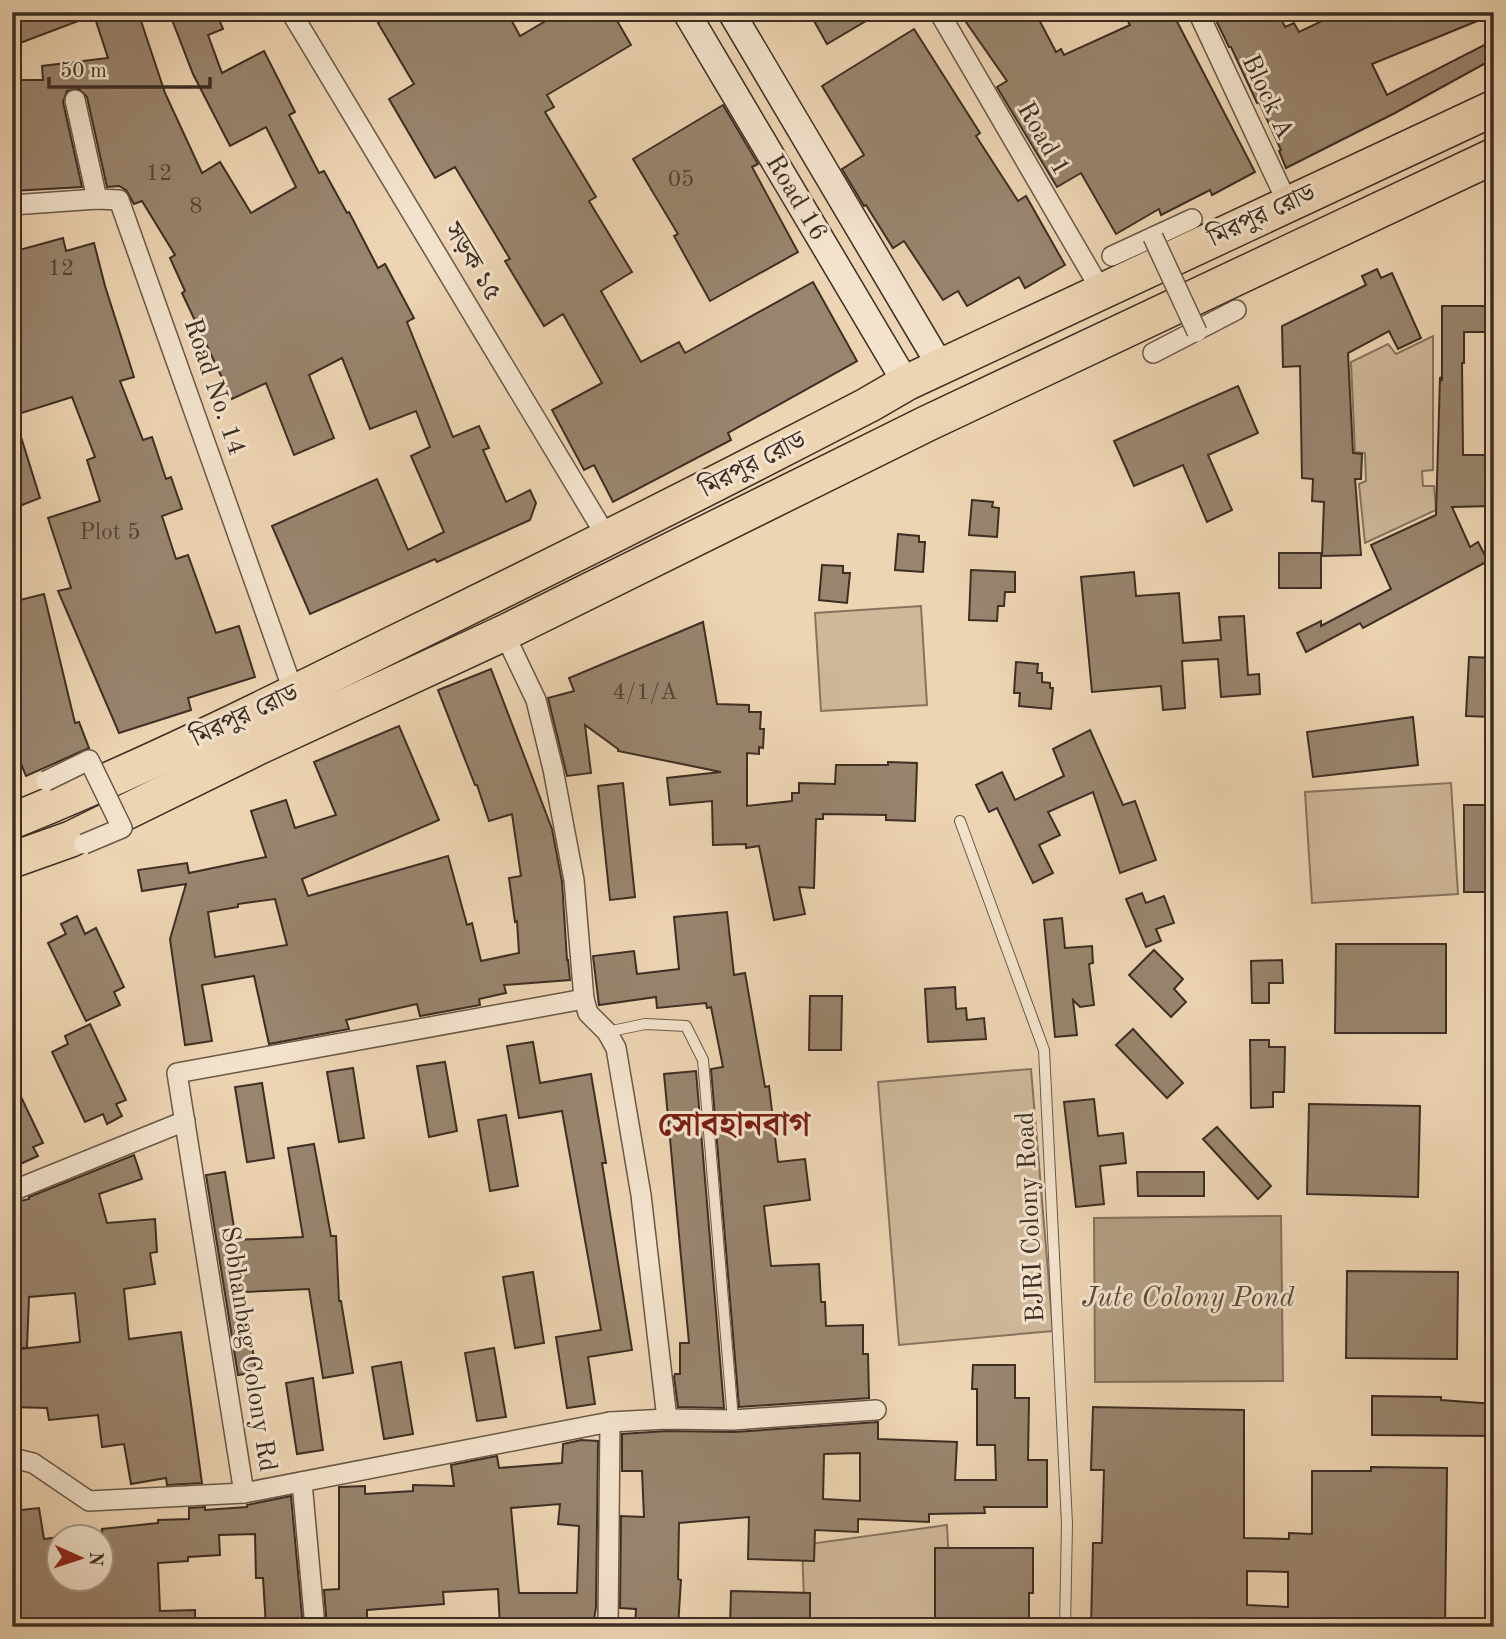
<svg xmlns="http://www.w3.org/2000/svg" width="1506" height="1639" viewBox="0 0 1506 1639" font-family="'Old Standard TT','Noto Serif Bengali',serif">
<rect width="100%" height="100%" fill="#edd4b2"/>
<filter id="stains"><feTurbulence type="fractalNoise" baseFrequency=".00286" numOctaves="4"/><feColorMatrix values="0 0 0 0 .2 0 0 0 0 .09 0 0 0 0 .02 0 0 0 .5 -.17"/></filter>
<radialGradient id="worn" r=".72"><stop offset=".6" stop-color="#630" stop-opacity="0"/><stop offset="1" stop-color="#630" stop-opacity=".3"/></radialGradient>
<!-- green -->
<g fill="#cfb89a" stroke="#86735f" stroke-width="2">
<polygon points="1433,336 1433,470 1422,471 1423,486 1434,486 1436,510 1365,543 1359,484 1366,481 1365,453 1355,452 1351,362 1388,344 1396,354"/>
<polygon points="921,606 927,705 821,711 815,613"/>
<polygon points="1451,783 1458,894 1312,903 1305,792"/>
<polygon points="1031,1069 1053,1331 899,1345 878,1082"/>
<polygon points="947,1525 952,1627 805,1627 802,1545"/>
</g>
<!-- water -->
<polygon fill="#b19c82" stroke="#83705c" stroke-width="2" points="1281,1216 1283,1381 1095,1382 1094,1218"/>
<!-- building -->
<g fill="#99846e" stroke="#3d2e24" stroke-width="2" fill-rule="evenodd">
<polygon points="12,12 138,12 165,93 202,173 220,162 251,213 296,187 266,127 230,146 193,74 169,12 216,12 223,29 208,35 222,73 264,51 295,112 289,115 319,173 324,171 347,213 349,212 378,268 385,264 414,318 407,322 453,437 479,426 489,448 483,450 506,502 530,490 536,503 530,520 437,562 435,559 310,614 272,526 377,479 408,550 444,532 411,456 430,447 416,411 370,429 342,358 309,375 334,438 294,455 266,383 232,399 182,293 185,291 170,258 175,255 142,201 134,204 126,190 119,186 107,187 87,97 79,89 67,91 63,102 82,187 12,191 12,80 43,80 42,66 108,58 94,15 12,46"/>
<polygon points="395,12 507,12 520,36 561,12 612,12 631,45 547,95 554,107 545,112 596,197 589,201 632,272 601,291 641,362 679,342 685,353 813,282 857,361 728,433 731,440 613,502 594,465 584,470 552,410 602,383 563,314 544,326 505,261 510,259 455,167 435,178 389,99 414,84 378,23"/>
<polygon points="809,12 881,12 827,44"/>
<polygon points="959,12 1035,12 1056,52 1061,49 1064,55 1130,25 1123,12 1172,12 1255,172 1212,195 1210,190 1161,215 1159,209 1116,234 1081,173 1057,187 997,87 1007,81"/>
<polygon points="1212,12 1278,12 1285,27 1294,23 1299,32 1341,12 1481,12 1482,19 1372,64 1387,95 1486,44 1493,59 1395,113 1286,168 1279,151 1281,150 1259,102 1257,103 1231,47 1229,47"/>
<polygon points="914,29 980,133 976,136 1018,201 1026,196 1065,265 1025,288 1019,277 967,306 958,291 943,300 904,241 893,248 866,205 864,206 842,169 864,155 822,86"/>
<polygon points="723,105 758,164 752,167 798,252 710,301 674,236 678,234 633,159"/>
<polygon points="63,238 66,251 94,243 105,286 134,377 120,381 143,440 152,437 166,479 171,477 182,509 162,516 176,559 188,555 216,633 239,626 255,677 188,698 191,710 119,733 58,591 71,588 48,518 100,501 87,460 95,457 72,397 12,416 12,252"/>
<polygon points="1377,269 1381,278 1392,273 1421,338 1398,349 1389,331 1348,353 1353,453 1362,454 1361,479 1355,479 1361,555 1322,556 1324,502 1312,501 1313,479 1302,478 1300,366 1283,367 1282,326 1366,285 1362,276"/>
<polygon points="1442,306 1491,306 1491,332 1464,332 1464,363 1462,363 1463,455 1493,455 1493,506 1452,507 1470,547 1478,542 1488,561 1363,628 1360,623 1306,652 1297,633 1321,621 1321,626 1391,589 1371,545 1436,515 1440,377 1442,381"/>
<polygon points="1238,386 1258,433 1208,455 1232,510 1207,522 1183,465 1134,486 1114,441"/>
<polygon points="12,421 16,421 40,498 12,509"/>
<polygon points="972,500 993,502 992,507 999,508 997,537 969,535"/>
<polygon points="898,534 919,536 919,542 925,542 923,572 895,570"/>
<rect x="1279" y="553" width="42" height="35"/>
<polygon points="822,565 843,566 843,573 850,573 847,603 819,600"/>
<polygon points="971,570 1015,572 1015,592 1005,592 1004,606 998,606 997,621 969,620"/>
<polygon points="1134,572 1136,596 1179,593 1183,643 1221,640 1219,617 1244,616 1248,675 1259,674 1260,694 1221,697 1218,659 1182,661 1185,708 1163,710 1161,686 1092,692 1081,577"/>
<polygon points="44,594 75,723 79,722 89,748 26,776 12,741 12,602"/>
<polygon points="703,622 717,704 749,705 749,712 761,712 760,729 764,729 763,748 759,747 759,754 747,753 747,806 792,801 792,793 799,793 799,783 835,784 836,765 888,765 888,762 917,763 915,821 886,820 886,815 823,814 823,819 816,819 814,888 799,887 805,914 774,920 759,846 746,848 746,844 713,845 712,801 670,805 667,778 721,772 618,751 618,749 585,725 591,773 567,776 548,698 574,691 569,678"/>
<polygon points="1469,657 1494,658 1494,717 1466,716"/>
<polygon points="1016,662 1038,664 1037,673 1042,673 1042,682 1050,683 1050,688 1053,688 1051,709 1019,706 1020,693 1014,693"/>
<path d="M 491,669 L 552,829 L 562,882 L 567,960 L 568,960 L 570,980 L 504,985 L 506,993 L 479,999 L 480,1005 L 420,1016 L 417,1004 L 346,1020 L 349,1029 L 269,1044 L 254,976 L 202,985 L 212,1041 L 185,1045 L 170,939 L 186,884 L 142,891 L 138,870 L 187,863 L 189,873 L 266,857 L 251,811 L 286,800 L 295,828 L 336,815 L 314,762 L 399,726 L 439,820 L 302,879 L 308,896 L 448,856 L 467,925 L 472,923 L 481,961 L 519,953 L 517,921 L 515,922 L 509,878 L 521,876 L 512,814 L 489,821 L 477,785 L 475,785 L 438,690 ZM 275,899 L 287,945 L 215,957 L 208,912 L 238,907 L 238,904 Z"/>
<polygon points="1413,717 1418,765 1313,777 1307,732"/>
<polygon points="1090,730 1123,805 1135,801 1156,860 1120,873 1093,792 1048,812 1060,835 1039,845 1053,873 1033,883 997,808 989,812 976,785 1002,772 1015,800 1064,776 1053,749"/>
<polygon points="623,783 635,897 610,900 598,786"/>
<rect x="1464" y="805" width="30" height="87"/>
<polygon points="1142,893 1146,903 1164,896 1174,923 1156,929 1161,941 1146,947 1126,899"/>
<polygon points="727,912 734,975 745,973 765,1087 769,1086 778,1162 805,1159 810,1200 764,1206 771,1266 819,1264 821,1302 825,1302 826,1326 863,1325 863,1354 868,1354 869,1398 739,1407 711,1069 723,1067 711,1007 707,1008 706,1003 657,1008 656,997 599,1005 593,956 634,951 637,974 679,969 674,917"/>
<polygon points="77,916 85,934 96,928 124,987 114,992 120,1005 86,1021 48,943 66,934 61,924"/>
<polygon points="1062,918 1065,948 1092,946 1093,963 1089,964 1094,1005 1080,1007 1073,1000 1077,1035 1055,1037 1044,920"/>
<polygon points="1336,944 1446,944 1446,1033 1335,1033"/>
<polygon points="1154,950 1183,979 1174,989 1186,1002 1171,1017 1129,975"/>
<polygon points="1282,960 1283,983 1269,983 1269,1003 1252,1003 1251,961"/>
<polygon points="955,987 956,1009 966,1008 967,1020 984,1018 986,1039 928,1042 925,989"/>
<polygon points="810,996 842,996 841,1050 809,1050"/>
<polygon points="90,1024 126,1100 116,1104 122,1116 107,1124 103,1114 85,1122 52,1052 68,1044 65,1036"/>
<polygon points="1133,1029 1183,1083 1167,1098 1116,1045"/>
<polygon points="1250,1040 1269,1040 1269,1047 1285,1047 1284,1092 1273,1092 1273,1107 1251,1108"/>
<polygon points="533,1042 540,1083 591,1074 606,1163 602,1163 632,1350 588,1357 595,1404 567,1408 556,1337 601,1330 562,1111 519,1118 507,1046"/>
<polygon points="445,1062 457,1131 429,1137 417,1066"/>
<polygon points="353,1068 364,1138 339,1142 327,1072"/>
<polygon points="696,1071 724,1408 678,1407 674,1377 675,1374 680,1374 680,1343 689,1343 664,1074"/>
<polygon points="12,1078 43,1143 33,1147 38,1156 18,1165 17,1160 12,1162"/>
<polygon points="262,1083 274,1158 247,1162 235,1087"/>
<polygon points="1094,1099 1098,1136 1123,1133 1126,1163 1100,1166 1104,1204 1076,1207 1064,1102"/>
<polygon points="1309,1104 1420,1106 1418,1197 1307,1194"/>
<polygon points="506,1115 518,1186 490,1191 478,1120"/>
<polygon points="1217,1127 1271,1186 1258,1199 1203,1139"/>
<polygon points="314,1144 331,1236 336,1236 339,1301 341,1301 353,1373 323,1378 309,1289 244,1292 256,1372 238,1375 206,1175 225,1172 236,1240 303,1237 288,1148"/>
<polygon points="134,1155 142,1179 99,1194 107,1223 155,1219 157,1252 150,1253 155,1284 124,1289 129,1339 181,1332 202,1483 167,1485 166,1478 131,1484 124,1444 102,1447 98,1415 49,1420 47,1408 12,1407 12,1350 80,1342 75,1293 29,1297 27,1348 12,1347 12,1203 29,1199 29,1197"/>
<polygon points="1137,1172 1204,1172 1204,1196 1138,1196"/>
<polygon points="1347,1271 1458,1272 1457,1359 1346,1358"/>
<polygon points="533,1272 544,1343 515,1348 503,1277"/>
<polygon points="494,1348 506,1417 477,1421 465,1353"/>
<polygon points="401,1362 413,1434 384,1439 372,1367"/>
<path d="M 973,1365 L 1015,1365 L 1015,1398 L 1029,1398 L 1028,1460 L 1047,1460 L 1047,1507 L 984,1507 L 985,1513 L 929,1514 L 929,1522 L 858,1519 L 858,1532 L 815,1530 L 814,1561 L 748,1559 L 749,1517 L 679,1523 L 678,1579 L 681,1580 L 678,1627 L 635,1627 L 636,1609 L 620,1608 L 621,1516 L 644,1517 L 642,1471 L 622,1471 L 622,1434 L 667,1431 L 734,1432 L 878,1422 L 878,1439 L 957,1442 L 955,1480 L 996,1480 L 995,1445 L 977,1445 L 977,1389 L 972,1389 ZM 860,1453 L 860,1501 L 823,1499 L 824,1454 Z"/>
<polygon points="313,1378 323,1450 297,1454 286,1383"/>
<polygon points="1372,1396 1441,1397 1441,1400 1494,1404 1494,1436 1372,1435"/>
<path d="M 1093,1407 L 1244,1410 L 1244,1538 L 1289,1539 L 1289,1533 L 1312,1534 L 1312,1471 L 1371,1471 L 1371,1467 L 1447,1468 L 1445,1627 L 1091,1627 L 1093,1543 L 1102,1543 L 1104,1470 L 1091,1470 ZM 1247,1571 L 1288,1572 L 1288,1607 L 1247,1605 Z"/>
<path d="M 581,1440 L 598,1441 L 596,1607 L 593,1627 L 500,1627 L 498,1589 L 443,1592 L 444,1604 L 367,1610 L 367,1627 L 327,1627 L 324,1590 L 339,1589 L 339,1487 L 365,1486 L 365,1494 L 413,1491 L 413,1485 L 454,1486 L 451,1465 L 497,1456 L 499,1468 L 562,1463 L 563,1444 ZM 560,1504 L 558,1524 L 579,1526 L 577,1593 L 519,1593 L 511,1508 Z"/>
<polygon points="291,1496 303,1627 266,1627 263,1578 256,1578 255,1534 219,1535 220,1555 188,1557 188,1561 158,1563 160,1611 195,1610 195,1627 91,1627 91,1622 57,1626 12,1622 12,1511 39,1508 44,1539 60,1537 60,1579 62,1579 62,1583 104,1580 102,1529 158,1523 158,1520 189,1519 189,1508 205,1507 205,1510 247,1507 247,1505"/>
<polygon points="935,1548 1033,1548 1033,1593 1029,1593 1029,1627 935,1627"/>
<polygon points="731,1591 810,1593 810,1627 730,1627"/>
</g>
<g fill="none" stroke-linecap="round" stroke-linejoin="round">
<defs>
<g id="lane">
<polyline points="960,821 1044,1050 1067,1524 1065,1627"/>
<polyline points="607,1032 645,1024 686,1026 703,1060 733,1420"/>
</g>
<g id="street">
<polyline points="291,12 608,539"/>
<polyline points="939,12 1102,292"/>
<polyline points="1198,12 1288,204"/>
<polyline points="1493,12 1494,15"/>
<polyline points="75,100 97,199"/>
<polyline points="12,205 97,199 119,200 294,693"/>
<polyline points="1112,256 1192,219"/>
<polyline points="1153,353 1236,310"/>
<polyline points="504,633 536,700 553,769 574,880 584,999 588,1013 607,1032 616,1048 641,1195 667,1419"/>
<polyline points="584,999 177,1073 244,1493 610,1422 667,1419 733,1420 876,1410"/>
<polyline points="12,1191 185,1121"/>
<polyline points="12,1458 33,1463 89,1501 244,1493"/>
<polyline points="302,1482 315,1627"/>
<polyline points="608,1627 610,1422"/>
</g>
<g id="secondary">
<polyline points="686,12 906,383"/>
<polyline points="731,12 941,367"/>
</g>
<g id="highway">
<path d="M 12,821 C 141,769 266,707 391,645 C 551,567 710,487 868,405 L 906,383 L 1494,108"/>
<polyline points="12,860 71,839 260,746 504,633 926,424 1494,156"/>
</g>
</defs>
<!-- lane casing -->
<use href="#lane" stroke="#695848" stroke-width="12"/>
<!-- street casing -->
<use href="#street" stroke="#695848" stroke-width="22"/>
<!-- secondary casing -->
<use href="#secondary" stroke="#3d2e24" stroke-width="29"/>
<!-- highway casing -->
<use href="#highway" stroke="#3d2e24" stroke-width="38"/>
<!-- lane -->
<use href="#lane" stroke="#f3e3cd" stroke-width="10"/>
<!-- street -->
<use href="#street" stroke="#f3e3cd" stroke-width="19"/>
<!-- secondary -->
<use href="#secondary" stroke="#f3e3cd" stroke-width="26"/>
<!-- highway -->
<use href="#highway" stroke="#edd4b2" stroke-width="35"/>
<defs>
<g id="street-bridge">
<polyline points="1153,237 1197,332"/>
<polyline points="46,781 89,760 122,828 84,844"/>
</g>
</defs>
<!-- street-bridge casing -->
<use href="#street-bridge" stroke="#695848" stroke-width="22" stroke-linecap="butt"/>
<!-- street-bridge -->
<use href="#street-bridge" stroke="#f3e3cd" stroke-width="19"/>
</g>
<g text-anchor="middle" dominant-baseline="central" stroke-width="6" stroke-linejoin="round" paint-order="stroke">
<!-- number labels -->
<g font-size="23" fill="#544436">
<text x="159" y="173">12</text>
<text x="681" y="179">05</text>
<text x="196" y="206">8</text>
<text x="61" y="268">12</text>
<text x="110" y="532">Plot 5</text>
<text x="645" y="692">4/1/A</text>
</g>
<!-- street labels -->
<g font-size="26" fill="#3d2e24" stroke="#f3e3cd">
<text transform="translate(1267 97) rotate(65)">Block A</text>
<text transform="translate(1043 139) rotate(60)">Road 1</text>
<text transform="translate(796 198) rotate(59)">Road 16</text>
<text transform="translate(1262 216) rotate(-25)">মিরপুর রোড</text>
<text transform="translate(472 262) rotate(59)">সড়ক ১৫</text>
<text transform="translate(214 387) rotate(71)">Road No. 14</text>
<text transform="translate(753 465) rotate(-27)">মিরপুর রোড</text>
<text transform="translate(245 716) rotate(-25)">মিরপুর রোড</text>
<text transform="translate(1031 1217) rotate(-93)">BJRI Colony Road</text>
<text transform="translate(248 1349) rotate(81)">Sobhanbag Colony Rd</text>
</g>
<!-- water labels -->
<g font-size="28" font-style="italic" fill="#5a4a3c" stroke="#f3e3cd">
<text x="1188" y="1299">Jute Colony Pond</text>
</g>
<!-- district labels -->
<g font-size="33" font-weight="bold" fill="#7a1f14" stroke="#f3e3cd">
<text x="734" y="1126">সোবহানবাগ</text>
</g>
</g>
<!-- margin -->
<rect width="1506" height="1639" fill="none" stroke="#edd4b2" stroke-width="42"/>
<rect x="14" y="14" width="1478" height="1611" fill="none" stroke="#3d2e24" stroke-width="3.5"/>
<rect x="21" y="21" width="1464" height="1597" fill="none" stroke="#3d2e24" stroke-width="2"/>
<!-- north arrow -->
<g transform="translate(80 1558) rotate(93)"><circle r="33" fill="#f3e3cd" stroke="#aa9b89" stroke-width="2"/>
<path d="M0-5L12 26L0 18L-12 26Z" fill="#8f2418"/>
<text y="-10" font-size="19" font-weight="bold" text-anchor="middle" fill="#3d2e24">N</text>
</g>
<!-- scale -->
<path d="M49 77v10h161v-10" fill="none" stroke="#3d2e24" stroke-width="3.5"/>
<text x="60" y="77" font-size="21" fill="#3d2e24" stroke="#f3e3cd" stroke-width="5" paint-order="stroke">50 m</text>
<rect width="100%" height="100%" filter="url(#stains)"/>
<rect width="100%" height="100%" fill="url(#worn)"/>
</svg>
